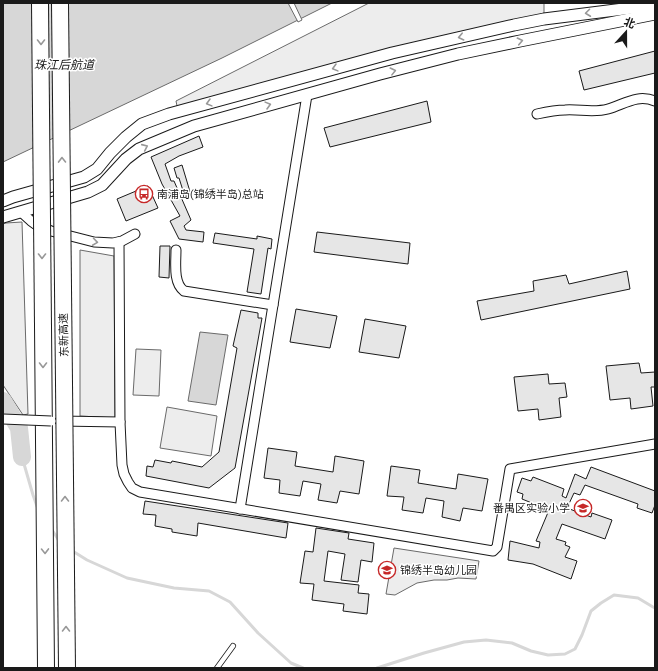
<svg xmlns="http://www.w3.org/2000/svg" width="658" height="671" viewBox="0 0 658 671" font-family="'Work Sans','Noto Sans SC',sans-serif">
<rect width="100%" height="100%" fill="#fff"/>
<!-- built -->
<g fill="#ededed" stroke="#6a6a6a">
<polygon points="369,3 544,3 544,19 178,111 176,101"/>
<polygon points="22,222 28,414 23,415 3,385 3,224 6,223"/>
<polygon points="80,250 114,256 115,418 80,416"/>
<polygon points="136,349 161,350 159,396 133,395"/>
<polygon points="167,407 217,416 211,456 160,448"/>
<polygon points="394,548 479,561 476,579 458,578 447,580 434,580 417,583 395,595 386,594"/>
</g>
<!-- water -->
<g fill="#d7d7d7" stroke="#6a6a6a">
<polygon points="3,3 332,3 222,58 3,162"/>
<polygon points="200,332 228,335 216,405 188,401"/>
</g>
<!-- pier -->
<polygon fill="#fff" stroke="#6a6a6a" points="288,3 294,3 302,20 298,22"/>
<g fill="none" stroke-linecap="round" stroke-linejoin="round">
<!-- stream -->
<g stroke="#d7d7d7" stroke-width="3">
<polyline points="22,457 33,495 38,509"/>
<polyline points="52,530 60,542"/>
<polyline points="71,550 87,560 127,578 174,588 209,591 230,602 258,633 291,663 303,668"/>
<polyline points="377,668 424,653 464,642 486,640 512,643 531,651 548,655 565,654 575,649 582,635 591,611 601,603 614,595 638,598 653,607 655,608"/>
</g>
<!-- river -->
<polyline stroke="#d7d7d7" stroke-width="18" points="3,401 19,428 22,457"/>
</g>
<!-- building -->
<g fill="#e6e6e6" stroke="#1a1a1a">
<polygon points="655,51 655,73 584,90 579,71"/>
<polygon points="427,101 431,122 330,147 324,128"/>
<polygon points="199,136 203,147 179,156 165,164 171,181 174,181 191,220 184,226 186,230 204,232 203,242 179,239 170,221 180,216 162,184 151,157"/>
<polygon points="182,165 191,195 185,197 179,178 177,178 174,168"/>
<polygon points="148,186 158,208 126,221 117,199"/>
<polygon points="317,232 410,243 408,264 314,252"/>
<polygon points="215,233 257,239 257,236 272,239 271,249 268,248 261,294 247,292 254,249 213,243"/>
<polygon points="160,246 170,246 169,278 159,277"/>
<polygon points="627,271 630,289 481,320 477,301 534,291 533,281 566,275 569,284"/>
<polygon points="296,309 337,316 330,348 290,342"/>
<polygon points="241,310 258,313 258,318 262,318 235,468 209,488 146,476 147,466 153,467 155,460 171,463 172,461 202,467 219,452 237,348 233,346"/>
<polygon points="365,319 406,326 399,358 359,352"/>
<polygon points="639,363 641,373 655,372 655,387 651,387 653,406 631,409 630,398 610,400 606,366"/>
<polygon points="548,374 549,384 565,383 567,397 559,398 561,417 539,420 538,409 518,411 514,377"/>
<polygon points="268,448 297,452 295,466 333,472 335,456 364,461 359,494 340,491 337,503 318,500 321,484 303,481 300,496 279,493 280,480 264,478"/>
<polygon points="391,466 420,470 418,483 456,489 458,474 488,479 482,511 463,508 460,521 442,517 444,501 426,498 423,513 402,510 404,497 387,496"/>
<polygon points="591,467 655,491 655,505 652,513 637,508 638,504 585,485 580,495 574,493 567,508 591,517 592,513 612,520 605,539 562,524 556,539 566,542 565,545 570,547 565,557 577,561 571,579 533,564 508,560 510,541 539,548 540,542 536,541 549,510 522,499 523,494 517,492 522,478 531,481 533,477 564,489 562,496 566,498 575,474 586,479"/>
<polygon points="145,501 288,523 286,538 198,523 197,536 172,532 172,529 155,526 156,515 143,514"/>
<polygon points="316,528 349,533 348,539 374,543 372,562 361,560 358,582 341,580 345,554 328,551 324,581 359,585 358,593 369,594 367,614 343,611 344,604 312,600 314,584 300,583 305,551 313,552"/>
</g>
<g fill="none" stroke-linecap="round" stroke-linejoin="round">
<defs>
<polyline id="service" points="217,668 233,646"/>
<g id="minor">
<path d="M 537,114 C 546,112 556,110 565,110 C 579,109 594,113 608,109 C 625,104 637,94 655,101"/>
<polyline points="21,212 31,221 38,226 51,231 94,242 113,243 122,241 135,234"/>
<polyline points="119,242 120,422 122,465 124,474 128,482 132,488 140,492 493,551 497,547 510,469 655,444"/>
<path d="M 176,250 C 176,263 173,283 184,291 L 273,305"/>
<polyline points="60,421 120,422"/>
<polyline points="240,509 307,95"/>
</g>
<g id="tertiary">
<polyline points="3,201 13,197 84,177 97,169 110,153 126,137 142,124 169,114 392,53 514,25 544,19 655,5"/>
<polyline points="3,217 88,192 102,185 126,159 139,149 194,126 380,74 458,54 520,41 655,14"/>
</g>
<polyline id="motorway" points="43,326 46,668"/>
</defs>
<!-- service casing -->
<use href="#service" stroke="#1a1a1a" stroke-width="6"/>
<!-- minor casing -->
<use href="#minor" stroke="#1a1a1a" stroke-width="11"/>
<!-- tertiary casing -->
<use href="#tertiary" stroke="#1a1a1a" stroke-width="13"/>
<!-- motorway casing -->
<use href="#motorway" stroke="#1a1a1a" stroke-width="18"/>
<!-- service -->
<use href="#service" stroke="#fff" stroke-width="4.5"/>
<!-- minor -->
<use href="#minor" stroke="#fff" stroke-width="9"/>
<!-- tertiary -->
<use href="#tertiary" stroke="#fff" stroke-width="11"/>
<!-- motorway -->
<use href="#motorway" stroke="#fff" stroke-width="16"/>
<defs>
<polyline id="minor-bridge" points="3,419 51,421"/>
<g id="motorway-bridge">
<polyline points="40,3 43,326"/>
<polyline points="60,3 67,668"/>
</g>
</defs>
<!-- minor-bridge casing -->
<use href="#minor-bridge" stroke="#1a1a1a" stroke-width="11" stroke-linecap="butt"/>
<!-- motorway-bridge casing -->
<use href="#motorway-bridge" stroke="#1a1a1a" stroke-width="18" stroke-linecap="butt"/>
<!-- minor-bridge -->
<use href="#minor-bridge" stroke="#fff" stroke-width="9"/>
<!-- motorway-bridge -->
<use href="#motorway-bridge" stroke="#fff" stroke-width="16"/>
</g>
<!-- one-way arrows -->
<defs><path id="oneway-chevron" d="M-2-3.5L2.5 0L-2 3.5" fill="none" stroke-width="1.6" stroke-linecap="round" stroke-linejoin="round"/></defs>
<g stroke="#989898">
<use href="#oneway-chevron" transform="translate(588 13) rotate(173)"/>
<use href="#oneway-chevron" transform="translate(461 37) rotate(167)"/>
<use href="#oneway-chevron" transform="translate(520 41) rotate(-12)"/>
<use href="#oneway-chevron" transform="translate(41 42) rotate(90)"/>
<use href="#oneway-chevron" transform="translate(335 68) rotate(165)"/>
<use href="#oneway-chevron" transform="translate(393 71) rotate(-14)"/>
<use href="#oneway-chevron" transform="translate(209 103) rotate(165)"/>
<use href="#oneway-chevron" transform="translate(268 105) rotate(-15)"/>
<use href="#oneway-chevron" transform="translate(145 147) rotate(-24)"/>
<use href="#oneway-chevron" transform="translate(62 160) rotate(-91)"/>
<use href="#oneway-chevron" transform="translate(95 242) rotate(8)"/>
<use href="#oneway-chevron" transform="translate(42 256) rotate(90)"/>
<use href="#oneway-chevron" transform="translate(43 365) rotate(90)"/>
<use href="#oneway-chevron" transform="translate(65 499) rotate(-90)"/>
<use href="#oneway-chevron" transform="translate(45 551) rotate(89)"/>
<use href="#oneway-chevron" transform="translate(66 629) rotate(-90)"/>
</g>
<!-- icons -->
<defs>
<symbol id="bus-ring" viewBox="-11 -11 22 22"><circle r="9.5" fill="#fff" stroke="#c62828" stroke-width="1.5"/><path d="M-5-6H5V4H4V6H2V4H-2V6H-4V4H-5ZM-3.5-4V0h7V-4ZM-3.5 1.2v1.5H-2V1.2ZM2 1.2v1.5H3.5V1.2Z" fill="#c62828"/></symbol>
<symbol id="school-ring" viewBox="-11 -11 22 22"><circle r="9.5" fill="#fff" stroke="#c62828" stroke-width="1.5"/><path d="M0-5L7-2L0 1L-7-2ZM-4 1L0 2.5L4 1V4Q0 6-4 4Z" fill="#c62828"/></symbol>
</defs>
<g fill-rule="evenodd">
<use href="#bus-ring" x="134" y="184" width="20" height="20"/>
<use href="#school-ring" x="573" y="498" width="20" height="20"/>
<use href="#school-ring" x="377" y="560" width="20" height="20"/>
</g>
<g text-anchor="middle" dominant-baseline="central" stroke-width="3" stroke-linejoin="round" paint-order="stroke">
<!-- poi labels -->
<g font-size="11" fill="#1a1a1a" stroke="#fff" text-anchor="start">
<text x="157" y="194">南浦岛(锦绣半岛)总站</text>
<text x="570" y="508" text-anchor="end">番禺区实验小学</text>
<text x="400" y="570">锦绣半岛幼儿园</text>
</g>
<!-- street labels -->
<g font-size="11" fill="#1a1a1a" stroke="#fff">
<text transform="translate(64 335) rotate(-91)">东新高速</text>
</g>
<!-- water labels -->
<g font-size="12" font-style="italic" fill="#1a1a1a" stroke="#fff">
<text x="64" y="65">珠江后航道</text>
</g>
</g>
<!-- border -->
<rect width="658" height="671" fill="none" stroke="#1a1a1a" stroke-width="8"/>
<!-- north arrow -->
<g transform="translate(626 32) rotate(21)" stroke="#ffffff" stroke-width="3" paint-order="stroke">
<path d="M0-3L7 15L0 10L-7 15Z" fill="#1a1a1a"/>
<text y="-6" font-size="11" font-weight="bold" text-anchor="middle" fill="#1a1a1a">北</text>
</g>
</svg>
